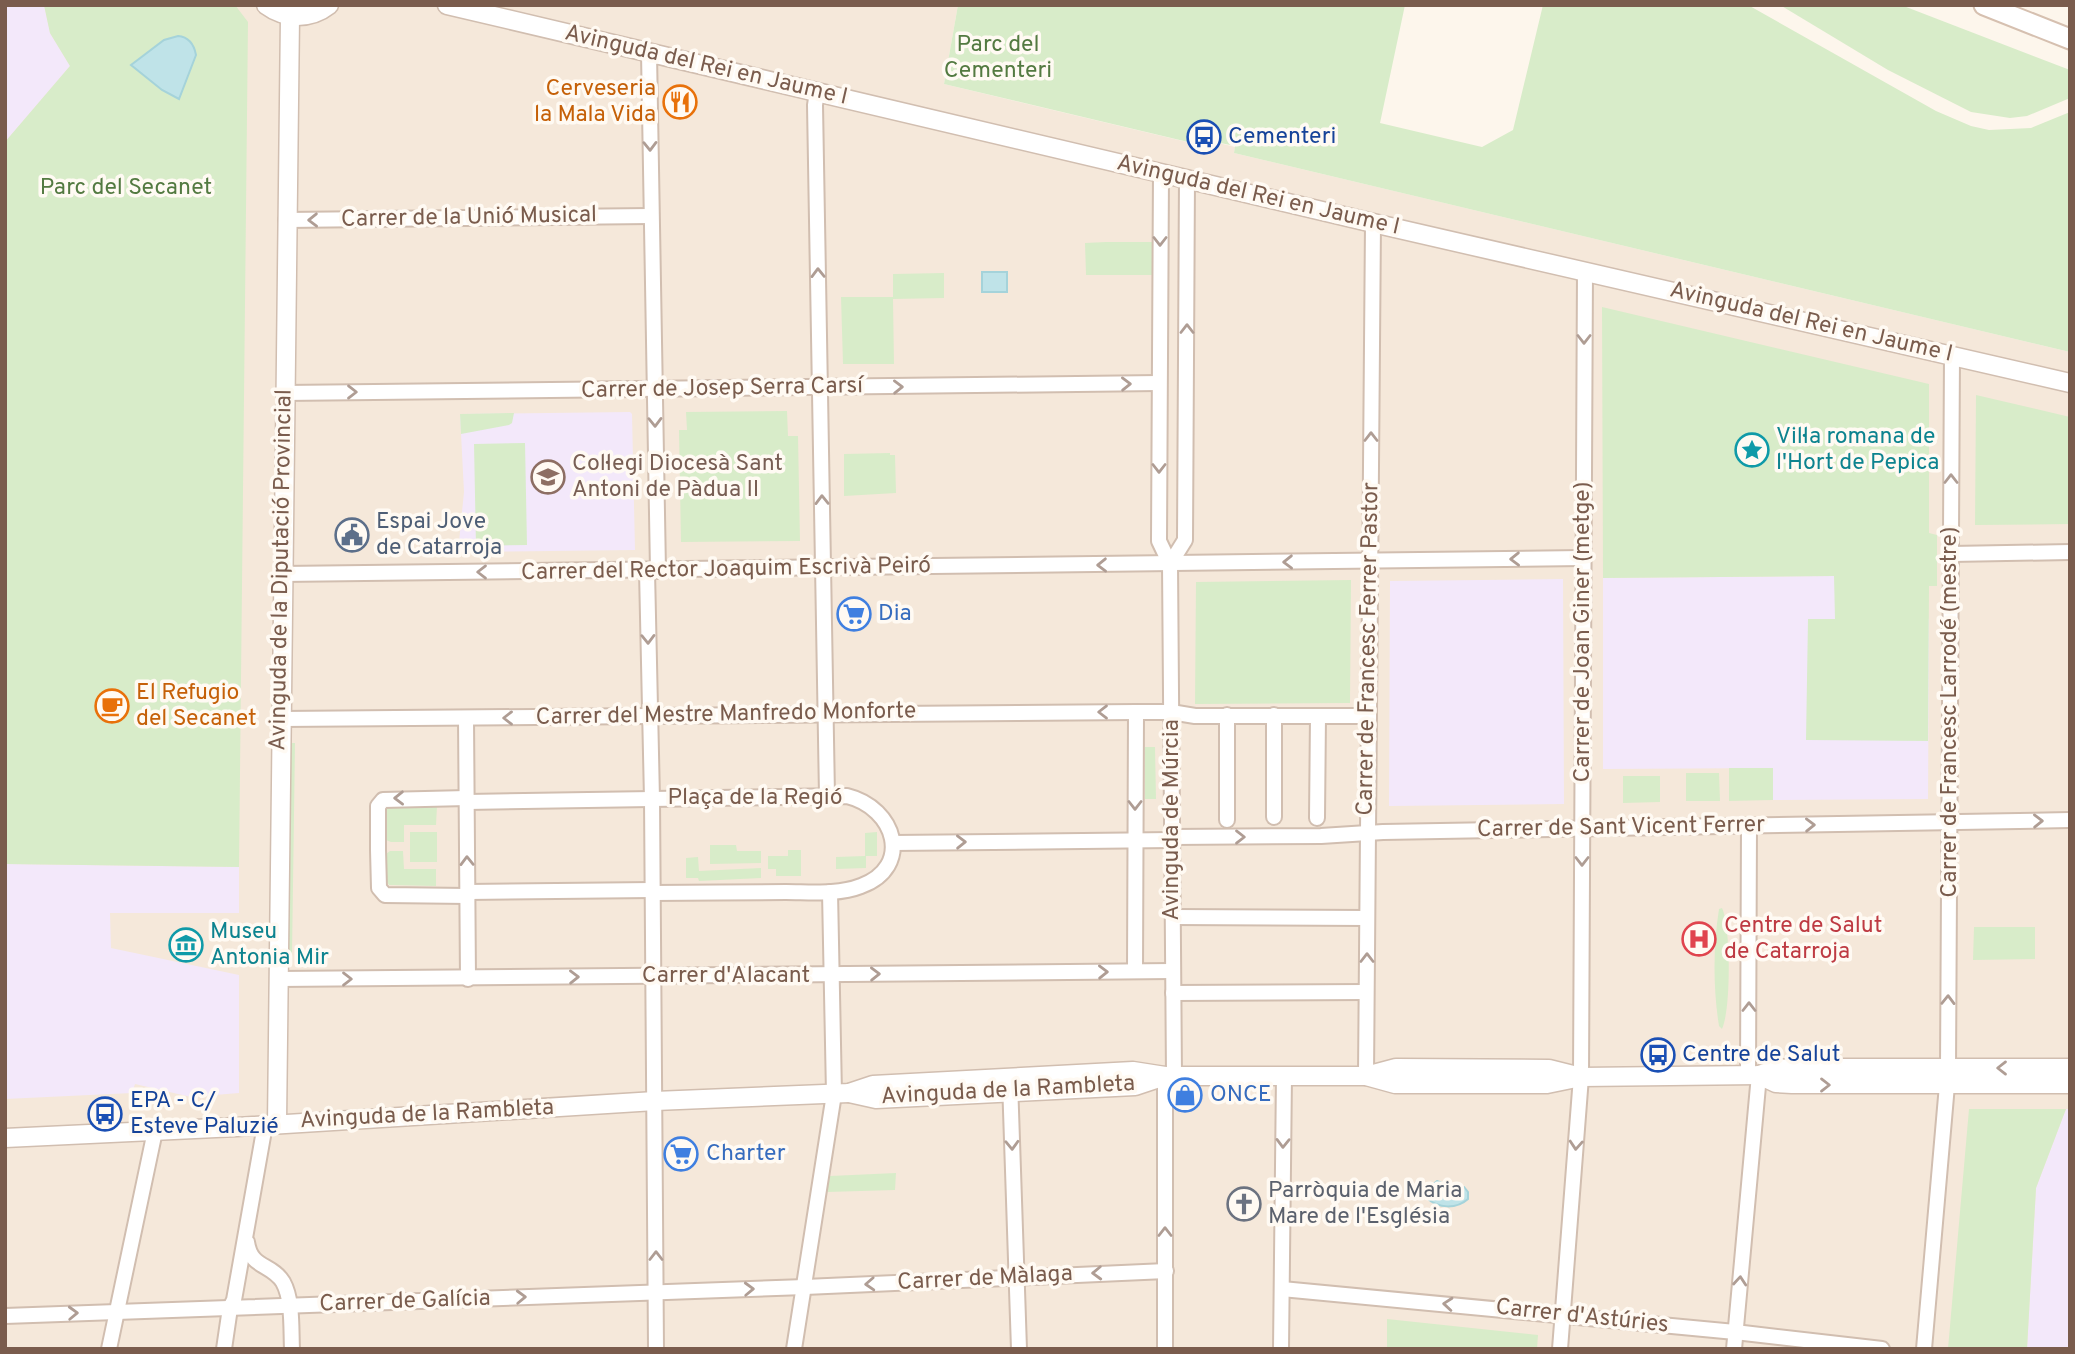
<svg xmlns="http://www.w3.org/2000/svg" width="2075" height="1354" viewBox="0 0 2075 1354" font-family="Overpass,sans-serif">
<rect width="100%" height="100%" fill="#fdf6ec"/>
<!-- residential -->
<polygon fill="#f5e8da" points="5,5 958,5 944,84 1208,147 1211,141 1235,147 1234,153 2070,352 2070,1349 5,1349"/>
<!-- education -->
<g fill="#f3e8fa">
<polygon points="5,5 44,5 50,33 70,66 5,142"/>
<polygon points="630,412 632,414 635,550 458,552 464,492 460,414"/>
<polygon points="1834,576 1929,619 1928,799 1773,800 1772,768 1603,769 1603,578"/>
<polygon points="1563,579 1564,804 1389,806 1390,581"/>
<polygon points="5,864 239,867 239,913 110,913 111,948 239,975 239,1093 191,1097 135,1084 132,1093 5,1099"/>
<polygon points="2066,1109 2070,1109 2070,1349 2027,1349 2036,1188"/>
</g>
<!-- green -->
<g fill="#d8ecc9">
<polygon points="44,5 235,5 248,22 239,867 5,864 5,142 70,66 50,33"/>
<polygon points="958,5 1405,5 1380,123 1482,147 1513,130 1543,5 1748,5 1936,111 1971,126 1989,130 2031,128 2070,112 2070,352 1234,153 1235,146 1211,141 1209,147 944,84"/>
<polygon points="1780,5 1901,5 2070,70 2070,98 2027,116 2010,118 1971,112 1888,70"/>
<polygon points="1106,242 1152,242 1152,275 1086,275 1085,243"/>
<polygon points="944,273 944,298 893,299 894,364 843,364 841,297 893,297 893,274"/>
<polygon points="1602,307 1929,384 1929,533 1937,535 1937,586 1929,586 1928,741 1806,740 1808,619 1835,619 1834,576 1603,578"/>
<polygon points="1976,395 2070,417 2070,524 1975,525"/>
<polygon points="787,411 788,436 798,436 800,541 681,542 679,430 687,430 686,412"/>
<polygon points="514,413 512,423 509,425 461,434 460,414"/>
<polygon points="525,443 527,545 476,546 474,444"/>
<polygon points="890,453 890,455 895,455 896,493 844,496 844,454"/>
<polygon points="1351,580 1350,703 1195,704 1196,582"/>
<polygon points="288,743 295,743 292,956 285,956"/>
<polygon points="1145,747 1155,747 1156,799 1145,799"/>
<polygon points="1729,768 1773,768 1773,800 1729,801"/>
<polygon points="1686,773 1719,773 1720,801 1686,801"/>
<polygon points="1623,776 1660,776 1660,802 1623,803"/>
<polygon points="437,806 436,825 404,825 404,842 391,842 386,840 386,807"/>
<rect x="410" y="832" width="27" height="30"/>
<polygon points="877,832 877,856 866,856 866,868 836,869 836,857 865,856 865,833"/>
<polygon points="710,845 736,845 737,851 761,851 761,863 710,864"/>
<polygon points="788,850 801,850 801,876 776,876 776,869 768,869 768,856 788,856"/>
<polygon points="390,851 403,851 404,869 436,869 436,886 389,885 386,880 386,854"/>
<polygon points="698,857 699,871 761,868 761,878 699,881 698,878 686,878 686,858"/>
<path d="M 1722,908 C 1731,927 1731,1009 1722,1029 L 1719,1026 C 1713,989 1713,946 1719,909 Z"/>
<polygon points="1974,927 2035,927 2035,959 1973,960"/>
<polygon points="1969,1109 2066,1109 2036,1188 2027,1349 1948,1349"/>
<polygon points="896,1173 895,1190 827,1192 830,1176"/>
<polygon points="1387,1319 1538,1335 1537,1349 1387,1349"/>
</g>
<!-- water -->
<g fill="#bfe3e8" stroke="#a5d3da" stroke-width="2">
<path d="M 178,36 C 189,37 194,44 196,55 L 179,99 L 162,90 L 131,65 L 164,40 Z"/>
<rect x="982" y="272" width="25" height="20"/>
<path d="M 1437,1181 C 1445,1183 1448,1190 1456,1191 L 1456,1187 L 1464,1187 L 1468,1192 L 1468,1199 C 1457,1209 1438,1209 1427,1198 L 1427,1189 Z"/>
</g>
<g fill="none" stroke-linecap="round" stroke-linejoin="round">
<defs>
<g id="minor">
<polyline points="649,53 658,571"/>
<polyline points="817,92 815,105 827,796"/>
<polyline points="1161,172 1159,541 1170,564 1174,1076"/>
<polyline points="286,220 651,216"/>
<polyline points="284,393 1159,383"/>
<polyline points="1951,554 2070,552"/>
<polyline points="1170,564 1185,540 1187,178"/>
<polyline points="647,571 652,799 656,1349"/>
<polyline points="282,574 1583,558"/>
<polyline points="466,718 468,979"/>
<polyline points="281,719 1136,712 1171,712 1195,716 1369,716"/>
<polyline points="467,798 383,800 378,806 378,850 379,888 385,895 468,896"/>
<path d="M 467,802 L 847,796 C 896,808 913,867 861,886 C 838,895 810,892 786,892 C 742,892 697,893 653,893"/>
<polyline points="1274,817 1274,715"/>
<polyline points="1317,818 1318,716"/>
<polyline points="1227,820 1227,715"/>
<polyline points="1172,837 1321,836 1383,832 2070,820"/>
<polyline points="893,843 1172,840"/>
<polyline points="467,892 653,890"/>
<polyline points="1173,917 1367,918"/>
<polyline points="1135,971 1136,712"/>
<polyline points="278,979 1173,971"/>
<polyline points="1173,993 1366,992"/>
<polyline points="1948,1068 1952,355"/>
<polyline points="1748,1075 1749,826"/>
<polyline points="1165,1076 1165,1349"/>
<polyline points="1366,1076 1373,223"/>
<polyline points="1010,1081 1019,1349"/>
<path d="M 247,1242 C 251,1269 271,1263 283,1282 C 293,1300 291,1329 292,1349"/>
<polyline points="1282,1289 1735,1332 1882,1349"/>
<polyline points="5,1316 805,1287 1166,1271"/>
<polyline points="109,1349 155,1131"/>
<polyline points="224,1349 230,1308 234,1300 265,1125"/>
<polyline points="794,1349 834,1094 830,892"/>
<polyline points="1281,1349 1284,1075"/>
<polyline points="1560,1349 1581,1077 1585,271"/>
<polyline points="1734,1349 1759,1075"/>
<polyline points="1924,1349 1947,1085"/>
</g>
<g id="tertiary">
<path d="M 266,5 C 285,19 310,20 329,5"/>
<polyline points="447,5 1373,223 2070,383"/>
<polyline points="1759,1075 1776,1083 1792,1084 2070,1084"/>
<polyline points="1366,1076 1395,1084 1547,1084 1581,1077 1759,1075 1777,1069 1793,1068 2070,1068"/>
<polyline points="849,1093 876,1099 1135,1086 1165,1076"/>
<polyline points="277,1124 290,16"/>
<polyline points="5,1138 237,1127 655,1101 849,1093 873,1085 1133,1071 1165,1076 1366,1076 1396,1068 1549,1069 1581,1077"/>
</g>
<polyline id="secondary" points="1984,5 2070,39"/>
</defs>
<!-- minor casing -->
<use href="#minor" stroke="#d1beb0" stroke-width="18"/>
<!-- tertiary casing -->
<use href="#tertiary" stroke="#d1beb0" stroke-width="21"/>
<!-- secondary casing -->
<use href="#secondary" stroke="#d6c0b0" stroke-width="23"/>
<!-- minor -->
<use href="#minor" stroke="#fff" stroke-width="14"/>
<!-- tertiary -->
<use href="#tertiary" stroke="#fff" stroke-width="18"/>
<!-- secondary -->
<use href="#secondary" stroke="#fff" stroke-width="19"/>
</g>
<!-- one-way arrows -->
<defs><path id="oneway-chevron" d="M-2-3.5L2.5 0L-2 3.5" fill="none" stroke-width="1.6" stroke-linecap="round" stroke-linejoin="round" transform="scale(1.75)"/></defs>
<g stroke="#af9d94">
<use href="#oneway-chevron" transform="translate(650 146) rotate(89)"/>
<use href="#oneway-chevron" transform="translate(313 220) rotate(179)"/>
<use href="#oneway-chevron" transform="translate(1160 241) rotate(90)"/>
<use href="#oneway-chevron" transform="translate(818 273) rotate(-91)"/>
<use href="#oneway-chevron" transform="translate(1187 329) rotate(-90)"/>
<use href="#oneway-chevron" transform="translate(1584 339) rotate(90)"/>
<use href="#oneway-chevron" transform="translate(1126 384) rotate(-1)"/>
<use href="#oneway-chevron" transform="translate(898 387) rotate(-1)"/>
<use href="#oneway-chevron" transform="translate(352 392)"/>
<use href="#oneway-chevron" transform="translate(655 422) rotate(89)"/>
<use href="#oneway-chevron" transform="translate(1371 437) rotate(-90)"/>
<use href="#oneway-chevron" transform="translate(1159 468) rotate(90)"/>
<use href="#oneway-chevron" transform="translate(1951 479) rotate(-90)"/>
<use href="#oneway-chevron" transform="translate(822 500) rotate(-91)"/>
<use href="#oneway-chevron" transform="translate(1515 559) rotate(179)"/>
<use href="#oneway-chevron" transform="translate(1288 562) rotate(179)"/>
<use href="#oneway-chevron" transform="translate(1102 565) rotate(179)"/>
<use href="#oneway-chevron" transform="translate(482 572) rotate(180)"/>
<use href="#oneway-chevron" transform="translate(648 639) rotate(89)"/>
<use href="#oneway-chevron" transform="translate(1103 712) rotate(180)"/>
<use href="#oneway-chevron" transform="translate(508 718) rotate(180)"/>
<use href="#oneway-chevron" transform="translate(399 798) rotate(179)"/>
<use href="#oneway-chevron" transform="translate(1135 805) rotate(90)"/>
<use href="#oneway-chevron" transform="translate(2038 821) rotate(-1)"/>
<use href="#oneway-chevron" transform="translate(1810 825) rotate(-1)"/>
<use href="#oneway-chevron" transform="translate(1240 837)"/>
<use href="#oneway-chevron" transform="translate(961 842) rotate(-1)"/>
<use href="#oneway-chevron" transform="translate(467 861) rotate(-91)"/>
<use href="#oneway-chevron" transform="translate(1582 861) rotate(90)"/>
<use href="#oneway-chevron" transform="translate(1367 958) rotate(-90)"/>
<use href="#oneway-chevron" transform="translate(1103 972) rotate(-1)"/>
<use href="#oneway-chevron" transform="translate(875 974) rotate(-1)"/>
<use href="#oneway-chevron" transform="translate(574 977) rotate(-1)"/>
<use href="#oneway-chevron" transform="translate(347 979)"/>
<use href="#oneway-chevron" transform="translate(1948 1000) rotate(-89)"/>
<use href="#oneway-chevron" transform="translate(1749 1007) rotate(-90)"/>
<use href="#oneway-chevron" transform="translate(2002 1068) rotate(-180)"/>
<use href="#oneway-chevron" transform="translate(1825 1085)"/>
<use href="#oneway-chevron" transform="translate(1283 1143) rotate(91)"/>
<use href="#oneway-chevron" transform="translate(1012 1145) rotate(88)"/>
<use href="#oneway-chevron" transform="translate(1576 1145) rotate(94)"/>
<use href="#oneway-chevron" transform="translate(1165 1232) rotate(-90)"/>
<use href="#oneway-chevron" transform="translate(656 1256) rotate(-90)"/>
<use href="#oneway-chevron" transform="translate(1097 1273) rotate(178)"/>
<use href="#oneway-chevron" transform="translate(1740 1281) rotate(-85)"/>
<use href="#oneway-chevron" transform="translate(870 1284) rotate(177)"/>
<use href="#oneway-chevron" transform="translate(749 1289) rotate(-2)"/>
<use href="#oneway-chevron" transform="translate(521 1297) rotate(-2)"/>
<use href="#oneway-chevron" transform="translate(1448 1304) rotate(-175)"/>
<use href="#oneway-chevron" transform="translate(73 1313) rotate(-2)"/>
</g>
<!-- icons -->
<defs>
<symbol id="restaurant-ring" viewBox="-11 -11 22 22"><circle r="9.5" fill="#fffaf3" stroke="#e8710a" stroke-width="1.5"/><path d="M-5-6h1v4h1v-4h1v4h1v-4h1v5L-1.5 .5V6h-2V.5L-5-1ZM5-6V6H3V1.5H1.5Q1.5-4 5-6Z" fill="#e8710a"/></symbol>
<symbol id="bus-ring" viewBox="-11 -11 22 22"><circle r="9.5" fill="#fffaf3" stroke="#1a4fb4" stroke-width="1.5"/><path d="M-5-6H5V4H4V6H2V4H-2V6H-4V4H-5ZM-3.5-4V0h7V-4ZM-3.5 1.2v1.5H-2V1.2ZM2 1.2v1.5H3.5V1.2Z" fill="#1a4fb4"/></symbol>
<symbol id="sight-ring" viewBox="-11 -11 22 22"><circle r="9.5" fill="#fffaf3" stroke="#0f9aa8" stroke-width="1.5"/><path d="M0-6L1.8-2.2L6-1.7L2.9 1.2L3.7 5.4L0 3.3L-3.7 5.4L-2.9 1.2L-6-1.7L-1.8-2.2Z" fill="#0f9aa8"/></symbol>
<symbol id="school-ring" viewBox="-11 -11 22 22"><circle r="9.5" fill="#fffaf3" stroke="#8d6e63" stroke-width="1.5"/><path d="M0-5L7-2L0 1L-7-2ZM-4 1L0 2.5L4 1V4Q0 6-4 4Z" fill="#8d6e63"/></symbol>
<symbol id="civic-ring" viewBox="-11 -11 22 22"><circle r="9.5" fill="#fffaf3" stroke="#5c6f8a" stroke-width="1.5"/><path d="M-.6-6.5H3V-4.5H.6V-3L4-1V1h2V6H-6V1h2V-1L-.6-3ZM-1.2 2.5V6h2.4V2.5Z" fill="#5c6f8a"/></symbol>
<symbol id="supermarket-ring" viewBox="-11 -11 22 22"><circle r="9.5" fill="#fffaf3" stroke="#3f7fe0" stroke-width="1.5"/><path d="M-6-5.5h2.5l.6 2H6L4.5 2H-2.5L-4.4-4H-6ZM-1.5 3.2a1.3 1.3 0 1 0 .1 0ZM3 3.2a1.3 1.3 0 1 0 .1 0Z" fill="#3f7fe0"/></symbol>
<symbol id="cafe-ring" viewBox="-11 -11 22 22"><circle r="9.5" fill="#fffaf3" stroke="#e8710a" stroke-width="1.5"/><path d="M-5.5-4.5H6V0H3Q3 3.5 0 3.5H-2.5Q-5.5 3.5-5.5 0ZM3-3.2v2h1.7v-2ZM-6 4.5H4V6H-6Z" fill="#e8710a"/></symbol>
<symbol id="hospital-ring" viewBox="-11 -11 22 22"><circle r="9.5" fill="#fffaf3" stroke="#e0444e" stroke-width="1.5"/><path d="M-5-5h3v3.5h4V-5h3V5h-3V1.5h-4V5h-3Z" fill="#e0444e"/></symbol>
<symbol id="museum-ring" viewBox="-11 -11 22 22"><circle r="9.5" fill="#fffaf3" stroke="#0f9aa8" stroke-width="1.5"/><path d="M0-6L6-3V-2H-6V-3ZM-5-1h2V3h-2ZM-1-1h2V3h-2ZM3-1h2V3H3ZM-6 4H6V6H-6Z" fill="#0f9aa8"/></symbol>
<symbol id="shop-ring" viewBox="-11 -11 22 22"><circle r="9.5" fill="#fffaf3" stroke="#3f7fe0" stroke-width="1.5"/><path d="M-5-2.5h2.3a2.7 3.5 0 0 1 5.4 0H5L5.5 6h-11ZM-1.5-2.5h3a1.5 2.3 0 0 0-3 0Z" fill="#3f7fe0"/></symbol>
<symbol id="church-ring" viewBox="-11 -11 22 22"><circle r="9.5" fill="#fffaf3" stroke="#6b7280" stroke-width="1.5"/><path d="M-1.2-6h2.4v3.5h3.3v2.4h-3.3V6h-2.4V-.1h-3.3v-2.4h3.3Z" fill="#6b7280"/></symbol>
</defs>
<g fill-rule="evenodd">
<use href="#restaurant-ring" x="661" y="83" width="38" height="38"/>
<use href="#bus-ring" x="1185" y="118" width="38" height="38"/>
<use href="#sight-ring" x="1733" y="431" width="38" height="38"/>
<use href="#school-ring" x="529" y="458" width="38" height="38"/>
<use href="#civic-ring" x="333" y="516" width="38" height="38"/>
<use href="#supermarket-ring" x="835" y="595" width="38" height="38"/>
<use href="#cafe-ring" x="93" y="687" width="38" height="38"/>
<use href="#hospital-ring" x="1680" y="920" width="38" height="38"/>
<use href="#museum-ring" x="167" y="926" width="38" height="38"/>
<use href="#bus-ring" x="1639" y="1036" width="38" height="38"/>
<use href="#shop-ring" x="1166" y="1076" width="38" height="38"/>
<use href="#bus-ring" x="86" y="1095" width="38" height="38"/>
<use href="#supermarket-ring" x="662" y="1135" width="38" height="38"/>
<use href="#church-ring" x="1225" y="1185" width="38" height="38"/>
</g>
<g text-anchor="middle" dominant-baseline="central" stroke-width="7" stroke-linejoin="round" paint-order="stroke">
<!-- park labels -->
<g font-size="23" fill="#537a41" stroke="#fffaf3">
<text x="998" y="45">Parc del<tspan x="998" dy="26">Cementeri</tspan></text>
<text x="126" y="188">Parc del Secanet</text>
</g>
<!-- street labels -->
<g font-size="23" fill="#7a5c4d" stroke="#fffaf3">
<text transform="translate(706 66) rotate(13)">Avinguda del Rei en Jaume I</text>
<text transform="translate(1258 196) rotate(13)">Avinguda del Rei en Jaume I</text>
<text transform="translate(469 218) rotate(-1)">Carrer de la Unió Musical</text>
<text transform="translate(1811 323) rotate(13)">Avinguda del Rei en Jaume I</text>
<text transform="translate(722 389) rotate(-1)">Carrer de Josep Serra Carsí</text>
<text transform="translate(282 570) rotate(-89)">Avinguda de la Diputació Provincial</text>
<text transform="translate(726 570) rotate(-1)">Carrer del Rector Joaquim Escrivà Peiró</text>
<text transform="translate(1583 632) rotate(-90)">Carrer de Joan Giner (metge)</text>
<text transform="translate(1369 649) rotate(-89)">Carrer de Francesc Ferrer Pastor</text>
<text transform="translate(1950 712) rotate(-90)">Carrer de Francesc Larrodé (mestre)</text>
<text transform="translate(726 715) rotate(-1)">Carrer del Mestre Manfredo Monforte</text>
<text x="755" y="798">Plaça de la Regió</text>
<text transform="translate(1172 820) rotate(-90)">Avinguda de Múrcia</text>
<text transform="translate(1621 828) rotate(-1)">Carrer de Sant Vicent Ferrer</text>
<text x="726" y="976">Carrer d'Alacant</text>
<text transform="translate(1008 1091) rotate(-3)">Avinguda de la Rambleta</text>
<text transform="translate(427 1115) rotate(-3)">Avinguda de la Rambleta</text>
<text transform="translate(985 1279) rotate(-3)">Carrer de Màlaga</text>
<text transform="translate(405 1302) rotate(-2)">Carrer de Galícia</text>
<text transform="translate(1582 1317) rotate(6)">Carrer d'Astúries</text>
</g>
<!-- food labels -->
<g font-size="23" fill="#c56008" stroke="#fffaf3" text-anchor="end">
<text x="656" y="89">Cerveseria<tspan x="656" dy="26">la Mala Vida</tspan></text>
<text x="136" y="693" text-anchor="start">El Refugio<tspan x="136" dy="26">del Secanet</tspan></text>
</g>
<!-- transit labels -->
<g font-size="23" fill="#164399" stroke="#fffaf3" text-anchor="start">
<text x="1228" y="137">Cementeri</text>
<text x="1682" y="1055">Centre de Salut</text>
<text x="130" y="1101">EPA - C/<tspan x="130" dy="26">Esteve Paluzié</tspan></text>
</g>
<!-- culture labels -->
<g font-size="23" fill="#0d838f" stroke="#fffaf3" text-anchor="start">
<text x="1776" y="437">Vil·la romana de<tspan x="1776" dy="26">l'Hort de Pepica</tspan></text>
<text x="210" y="932">Museu<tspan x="210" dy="26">Antonia Mir</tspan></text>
</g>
<!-- education labels -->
<g font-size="23" fill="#785e54" stroke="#fffaf3" text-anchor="start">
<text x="572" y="464">Col·legi Diocesà Sant<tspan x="572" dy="26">Antoni de Pàdua II</tspan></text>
</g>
<!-- service labels -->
<g font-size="23" fill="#4e5e75" stroke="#fffaf3" text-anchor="start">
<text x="376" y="522">Espai Jove<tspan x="376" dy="26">de Catarroja</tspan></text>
</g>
<!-- shop labels -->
<g font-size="23" fill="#366cbe" stroke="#fffaf3" text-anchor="start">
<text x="878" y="614">Dia</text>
<text x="1210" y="1095">ONCE</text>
<text x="706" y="1154">Charter</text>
</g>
<!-- health labels -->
<g font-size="23" fill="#be3a42" stroke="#fffaf3" text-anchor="start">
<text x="1724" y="926">Centre de Salut<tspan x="1724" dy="26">de Catarroja</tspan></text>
</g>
<!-- worship labels -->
<g font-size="23" fill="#5b616d" stroke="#fffaf3" text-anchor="start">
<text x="1268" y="1191">Parròquia de Maria<tspan x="1268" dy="26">Mare de l'Església</tspan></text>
</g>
</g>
<!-- border -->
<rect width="2075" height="1354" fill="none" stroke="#7a5c4d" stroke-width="14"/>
</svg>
